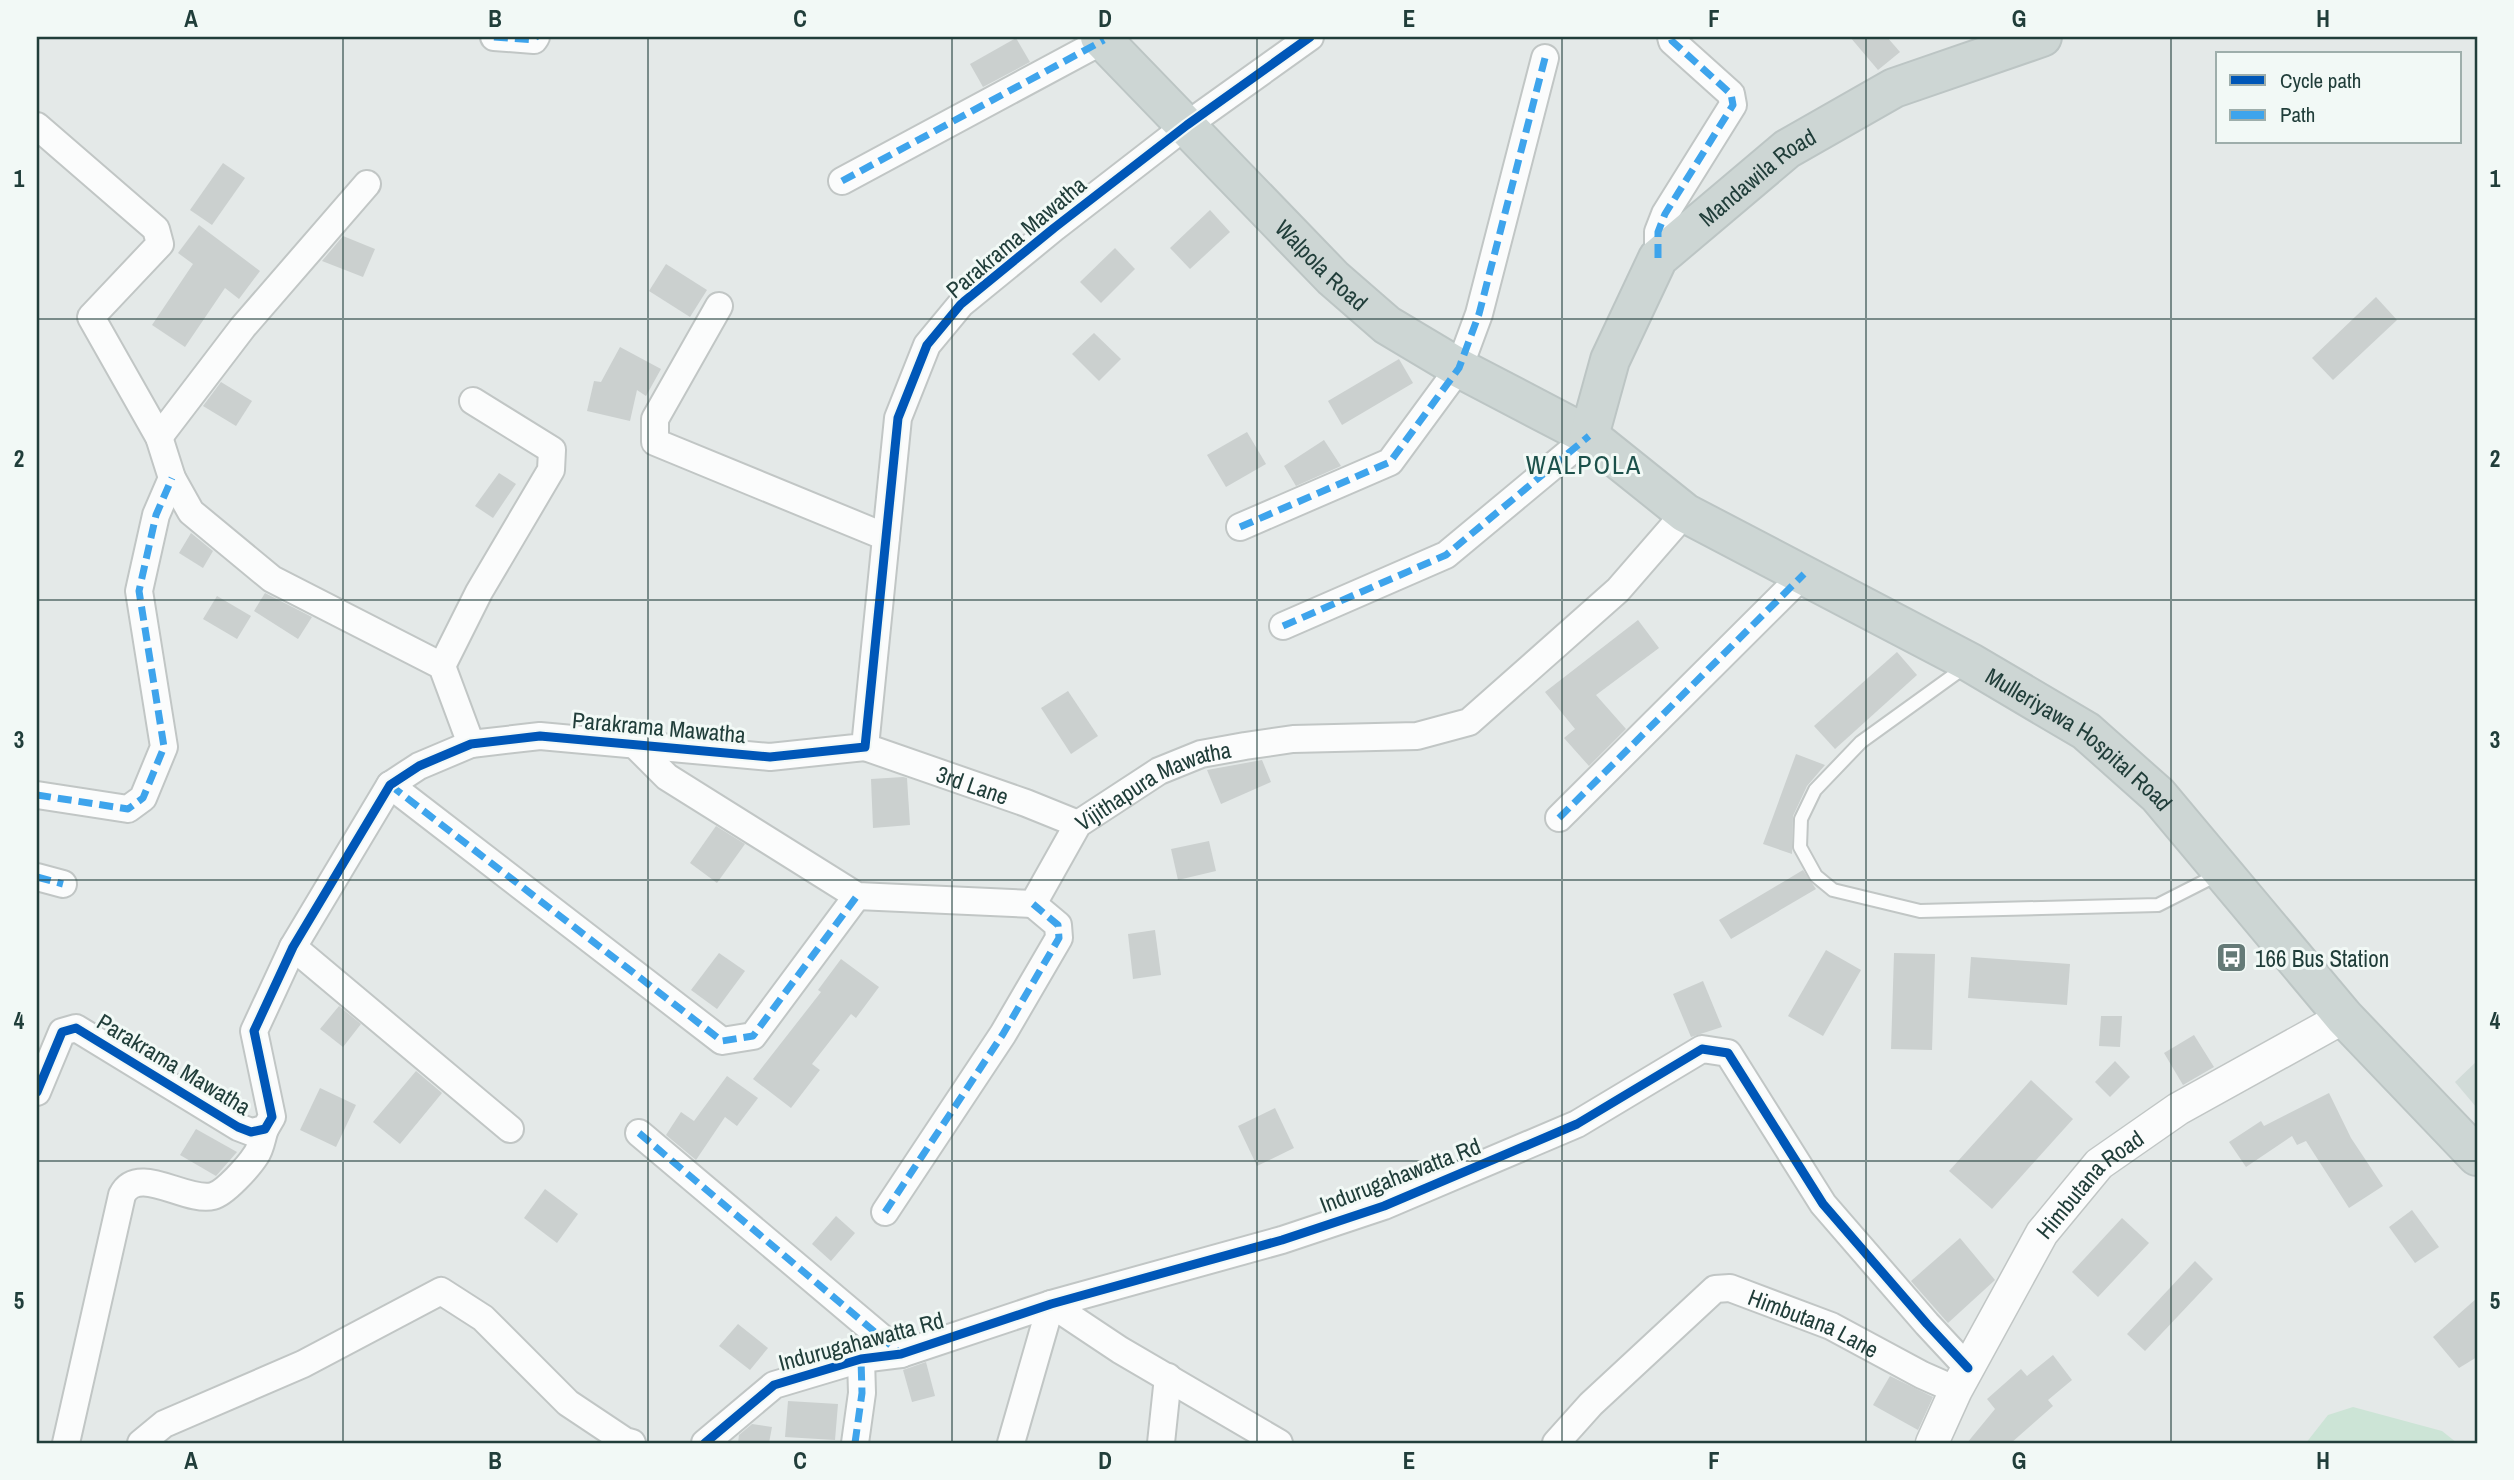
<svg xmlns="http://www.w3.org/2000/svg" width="2514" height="1480" viewBox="0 0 2514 1480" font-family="'Archivo Narrow',sans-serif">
<rect width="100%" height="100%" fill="#e4e9e8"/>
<!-- built -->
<polygon fill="#d1dbd8" points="2477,1061 2477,1108 2455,1082"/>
<!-- green -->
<polygon fill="#cce4d6" points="2353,1407 2442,1431 2457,1443 2306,1443 2328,1415"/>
<!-- building -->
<g fill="#cbd0cf">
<polygon points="1850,37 1887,37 1900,52 1878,70"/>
<polygon points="1016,38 1030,62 983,87 970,64"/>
<polygon points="223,163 245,178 212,225 190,210"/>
<polygon points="1210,210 1230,232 1190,269 1170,248"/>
<polygon points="199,225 260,271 239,299 225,288 185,347 152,325 193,264 178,253"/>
<polygon points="343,236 375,249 363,277 322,261"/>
<polygon points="1115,248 1135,269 1101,303 1080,282"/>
<polygon points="666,264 707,290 690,317 649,291"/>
<polygon points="2376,297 2397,320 2333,380 2312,358"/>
<polygon points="1094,333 1121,359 1099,381 1072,354"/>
<polygon points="620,347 661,369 646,396 637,390 630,421 587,411 594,381 601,382"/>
<polygon points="1399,359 1413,383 1342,425 1328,401"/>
<polygon points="221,382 252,401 236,426 203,406"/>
<polygon points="1247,432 1266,464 1226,487 1207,455"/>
<polygon points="1324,440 1341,466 1296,486 1284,466"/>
<polygon points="499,473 516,484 493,518 475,506"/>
<polygon points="191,533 213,551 203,568 179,553"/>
<polygon points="265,593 312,617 298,639 254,611"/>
<polygon points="217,596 251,616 237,639 203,619"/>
<polygon points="1638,620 1659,648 1596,695 1626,729 1589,766 1564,738 1575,729 1545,692"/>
<polygon points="1897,652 1917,675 1835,749 1814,726"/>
<polygon points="1068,691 1098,736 1071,754 1041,708"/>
<polygon points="1796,754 1825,765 1807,786 1793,816 1792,854 1763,844"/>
<polygon points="1262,760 1271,782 1221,804 1207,770"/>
<polygon points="903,777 907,778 910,825 873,828 871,779"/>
<polygon points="716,826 745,844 717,883 690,863"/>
<polygon points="1209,841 1216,871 1178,880 1171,849"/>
<polygon points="1803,870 1816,889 1731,939 1719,920"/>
<polygon points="1155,930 1161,975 1133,979 1128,934"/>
<polygon points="1826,950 1861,970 1823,1036 1788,1016"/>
<polygon points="719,953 745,971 717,1009 691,990"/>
<polygon points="1894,953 1935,954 1932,1050 1891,1049"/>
<polygon points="1971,957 2070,964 2067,1005 1968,998"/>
<polygon points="841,959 879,987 856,1018 851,1014 812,1064 820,1070 791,1108 753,1079 821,992 818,990"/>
<polygon points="1703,981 1722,1027 1691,1037 1673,994"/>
<polygon points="339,1006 361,1024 343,1047 320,1029"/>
<polygon points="2101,1016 2122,1016 2120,1047 2099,1046"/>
<polygon points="2194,1035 2214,1067 2183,1085 2164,1053"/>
<polygon points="2115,1061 2130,1077 2110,1097 2095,1082"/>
<polygon points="416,1071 442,1093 400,1144 373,1122"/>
<polygon points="727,1076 758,1098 737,1126 725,1117 696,1160 666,1135 681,1112 694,1121"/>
<polygon points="2031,1080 2073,1119 1992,1209 1949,1171"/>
<polygon points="320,1088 356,1105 336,1147 300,1130"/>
<polygon points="2329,1093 2351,1138 2383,1186 2349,1208 2306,1141 2297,1145 2292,1136 2246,1167 2229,1142 2261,1121 2264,1126"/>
<polygon points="1275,1108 1294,1148 1257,1166 1238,1126"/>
<polygon points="196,1129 237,1152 216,1176 180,1155"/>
<polygon points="545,1189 578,1214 557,1243 524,1218"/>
<polygon points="2412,1210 2439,1247 2415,1263 2389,1227"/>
<polygon points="836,1216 855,1233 831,1261 812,1244"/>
<polygon points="2122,1218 2149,1243 2098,1297 2072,1272"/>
<polygon points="1960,1238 1995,1280 1948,1323 1911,1281"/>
<polygon points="2195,1261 2213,1279 2145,1351 2127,1334"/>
<polygon points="2477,1298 2477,1357 2459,1368 2433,1337"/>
<polygon points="738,1324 768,1348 750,1370 719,1346"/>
<polygon points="2053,1355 2072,1380 2048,1400 2053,1406 2011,1443 1967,1443 1995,1409 1987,1399 2021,1369 2027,1376"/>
<polygon points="926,1362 935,1396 912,1402 903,1370"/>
<polygon points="1890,1376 1933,1397 1918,1430 1873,1405"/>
<polygon points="788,1401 838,1404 835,1440 785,1437"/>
<polygon points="752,1424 772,1427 769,1443 738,1443 739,1435"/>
</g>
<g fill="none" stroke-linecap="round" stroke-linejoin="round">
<defs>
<polyline id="service" points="1965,667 1861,742 1815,790 1801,819 1800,847 1816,876 1833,890 1920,911 2158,905 2219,874"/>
<g id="minor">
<polyline points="494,37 534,40 536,37"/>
<polyline points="37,126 156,229 160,244 91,317 159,437 172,478 191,512 272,579 442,666 471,744"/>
<polyline points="842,181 1104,40"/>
<polyline points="1658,258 1658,232 1665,214 1733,105 1731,94 1672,41 1671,37"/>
<polyline points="719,306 655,419 655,442 886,537"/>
<polyline points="159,437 243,327 367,184"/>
<polyline points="1240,527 1390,462 1459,368 1479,314 1545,58"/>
<polyline points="1283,626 1446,555 1589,436"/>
<polyline points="442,666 479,592 551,470 552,450 473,401"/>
<path id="s1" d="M 633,743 L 667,777 L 857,896 L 1033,904 L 1078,824 L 1159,771 L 1201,754 L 1245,746 L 1293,739 L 1417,736 L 1469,722 L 1618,590 L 1685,513"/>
<path id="s2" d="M 865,747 L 1026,803 L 1078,824"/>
<polyline points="390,785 722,1041 753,1036 857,896"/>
<polyline points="37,795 128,809 143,798 164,747 139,591 156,515 172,478"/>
<polyline points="1559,818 1804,574"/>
<polyline points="37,877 63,884"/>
<polyline points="293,947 510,1129"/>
<polyline points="37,1092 62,1032 76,1028 238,1127 251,1132 265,1129 272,1117 254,1031 293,947 390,785 419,766 471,744 540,736 770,757 865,747 898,418 927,345 961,304 1054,228 1187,125 1310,37"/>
<polyline points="639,1133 901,1354"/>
<polyline points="885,1212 1003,1034 1059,938 1058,925 1033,904"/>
<path d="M 66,1443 L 122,1195 C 138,1163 186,1203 213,1196 C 225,1193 249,1166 256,1155 C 261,1148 262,1137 265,1129"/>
<polyline points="141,1443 164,1424 303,1364 441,1291 483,1318 568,1403 625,1441 632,1443"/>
<polyline points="705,1443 774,1385 861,1359 901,1354 1051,1304 1282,1240 1384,1206 1577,1124 1702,1049 1728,1053 1823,1204 1927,1324 1968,1368"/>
<polyline points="855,1443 862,1393 861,1359"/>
<polyline points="1011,1443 1051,1304 1120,1350 1279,1443"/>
<polyline points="1161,1443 1168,1377"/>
<path id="s3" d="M 1556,1443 L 1591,1404 L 1715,1289 L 1730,1288 L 1831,1326 L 1922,1375 L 1956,1390"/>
</g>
<g id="tertiary">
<path id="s4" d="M 1932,1443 L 1956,1390 L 2042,1233 L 2099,1164 L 2178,1109 L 2344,1017"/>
</g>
<g id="primary">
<path id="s5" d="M 1100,37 L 1333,278 L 1387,325 L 1459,368 L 1589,436 L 1685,513 L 1971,663 L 2086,731 L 2158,795 L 2344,1017 L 2477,1156"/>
<path id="s6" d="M 1589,436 L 1610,360 L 1658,258 L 1787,149 L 1894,88 L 2042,37"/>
</g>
</defs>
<!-- service casing -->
<use href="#service" stroke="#c1c6c5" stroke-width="16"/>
<!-- minor casing -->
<use href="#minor" stroke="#c1c6c5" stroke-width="30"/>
<!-- tertiary casing -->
<use href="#tertiary" stroke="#c1c6c5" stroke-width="35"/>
<!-- primary casing -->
<use href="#primary" stroke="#bcc5c4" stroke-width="42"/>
<!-- service -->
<use href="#service" stroke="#fbfcfc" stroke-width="12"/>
<!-- minor -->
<use href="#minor" stroke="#fbfcfc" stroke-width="26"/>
<!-- tertiary -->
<use href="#tertiary" stroke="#fbfcfc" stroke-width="32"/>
<!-- primary -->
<use href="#primary" stroke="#cdd6d4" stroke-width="38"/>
<!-- quiet -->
<g stroke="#3ea4ec" stroke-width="7" stroke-dasharray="14 7" stroke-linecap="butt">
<polyline points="494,37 534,40 536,37"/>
<polyline points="842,181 1104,40"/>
<polyline points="1658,258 1658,232 1665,214 1733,105 1731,94 1672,41 1671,37"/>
<polyline points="1240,527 1390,462 1459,368 1479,314 1545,58"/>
<polyline points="1283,626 1446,555 1589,436"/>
<polyline points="390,785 722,1041 753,1036 857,896"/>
<polyline points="37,795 128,809 143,798 164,747 139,591 156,515 172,478"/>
<polyline points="1559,818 1804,574"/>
<polyline points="37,877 63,884"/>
<polyline points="639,1133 901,1354"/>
<polyline points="885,1212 1003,1034 1059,938 1058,925 1033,904"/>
<polyline points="855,1443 862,1393 861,1359"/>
</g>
<defs>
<g id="cycleway">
<polyline points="37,1092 62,1032 76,1028 238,1127 251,1132 265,1129 272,1117 254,1031 293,947 390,785 419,766 471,744 540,736 770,757 865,747 898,418 927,345 961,304 1054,228 1187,125 1310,37"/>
<polyline points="705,1443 774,1385 861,1359 901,1354 1051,1304 1282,1240 1384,1206 1577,1124 1702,1049 1728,1053 1823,1204 1927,1324 1968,1368"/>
</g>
</defs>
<!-- cycleway casing -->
<use href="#cycleway" stroke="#f2f9f6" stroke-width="13"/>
<!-- cycleway -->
<use href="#cycleway" stroke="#0057b8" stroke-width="9"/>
</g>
<!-- grid -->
<path fill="none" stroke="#213e3a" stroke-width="2" stroke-opacity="0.55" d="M 343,37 L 343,1443M 648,37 L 648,1443M 952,37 L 952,1443M 1257,37 L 1257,1443M 1562,37 L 1562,1443M 1866,37 L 1866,1443M 2171,37 L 2171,1443M 37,319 L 2477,319M 37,600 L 2477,600M 37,880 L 2477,880M 37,1161 L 2477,1161"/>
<!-- icons -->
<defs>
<symbol id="bus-square" viewBox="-11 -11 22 22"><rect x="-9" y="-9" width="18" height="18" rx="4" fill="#657a77" stroke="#f2f9f6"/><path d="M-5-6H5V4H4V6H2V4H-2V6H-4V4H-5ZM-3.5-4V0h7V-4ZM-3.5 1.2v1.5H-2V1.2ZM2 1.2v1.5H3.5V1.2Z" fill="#fff"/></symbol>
</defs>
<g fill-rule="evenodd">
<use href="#bus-square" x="2214" y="940" width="35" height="35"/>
</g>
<g text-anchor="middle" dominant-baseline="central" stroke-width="6" stroke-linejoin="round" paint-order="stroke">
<!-- street labels -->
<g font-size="23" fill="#213e3a" stroke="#f2f9f6">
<text stroke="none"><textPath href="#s6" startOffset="320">Mandawila Road</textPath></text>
<text transform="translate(1016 237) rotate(-40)">Parakrama Mawatha</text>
<text stroke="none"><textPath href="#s5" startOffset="318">Walpola Road</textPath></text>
<text transform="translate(659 727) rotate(5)">Parakrama Mawatha</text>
<text stroke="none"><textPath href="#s5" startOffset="1216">Mulleriyawa Hospital Road</textPath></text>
<text stroke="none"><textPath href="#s2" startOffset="114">3rd Lane</textPath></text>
<text stroke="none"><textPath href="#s1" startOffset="626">Vijithapura Mawatha</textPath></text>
<text transform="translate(174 1064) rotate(31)">Parakrama Mawatha</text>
<text transform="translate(1400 1175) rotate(-21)">Indurugahawatta Rd</text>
<text stroke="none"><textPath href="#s4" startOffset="306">Himbutana Road</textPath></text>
<text stroke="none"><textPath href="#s3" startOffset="327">Himbutana Lane</textPath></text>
<text transform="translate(861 1341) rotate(-15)">Indurugahawatta Rd</text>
</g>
<!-- poi labels -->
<g font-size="23" fill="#213e3a" stroke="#f2f9f6" text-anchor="start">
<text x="2255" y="958">166 Bus Station</text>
</g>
<!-- quarter labels -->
<g font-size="26" letter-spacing="2" fill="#1c514b" stroke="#f2f9f6">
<text x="1584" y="464">WALPOLA</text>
</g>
</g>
<!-- border -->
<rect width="2514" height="1480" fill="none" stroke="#f2f9f6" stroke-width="77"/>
<!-- legend -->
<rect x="2216" y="52" width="245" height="91" fill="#f2f9f6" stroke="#9eaeab" stroke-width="2"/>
<rect x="2230" y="75" width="35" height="10" fill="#0057b8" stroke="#9eaeab" stroke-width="2"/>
<text x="2280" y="88" font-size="21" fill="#213e3a">Cycle path</text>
<rect x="2230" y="110" width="35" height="10" fill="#3ea4ec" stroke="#9eaeab" stroke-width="2"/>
<text x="2280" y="122" font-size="21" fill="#213e3a">Path</text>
<rect x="38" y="38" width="2438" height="1404" fill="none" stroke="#213e3a" stroke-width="2.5"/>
<g font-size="23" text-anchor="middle" font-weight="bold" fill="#213e3a">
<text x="191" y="27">A</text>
<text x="495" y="27">B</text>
<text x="800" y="27">C</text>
<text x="1105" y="27">D</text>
<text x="1409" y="27">E</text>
<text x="1714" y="27">F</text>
<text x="2019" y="27">G</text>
<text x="2323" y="27">H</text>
<text x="19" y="187">1</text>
<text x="2495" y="187">1</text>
<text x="19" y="467">2</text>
<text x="2495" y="467">2</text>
<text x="19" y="748">3</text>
<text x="2495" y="748">3</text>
<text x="19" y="1029">4</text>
<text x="2495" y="1029">4</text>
<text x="19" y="1309">5</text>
<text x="2495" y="1309">5</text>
<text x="191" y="1469">A</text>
<text x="495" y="1469">B</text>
<text x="800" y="1469">C</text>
<text x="1105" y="1469">D</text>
<text x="1409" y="1469">E</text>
<text x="1714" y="1469">F</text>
<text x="2019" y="1469">G</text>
<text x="2323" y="1469">H</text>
</g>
</svg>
